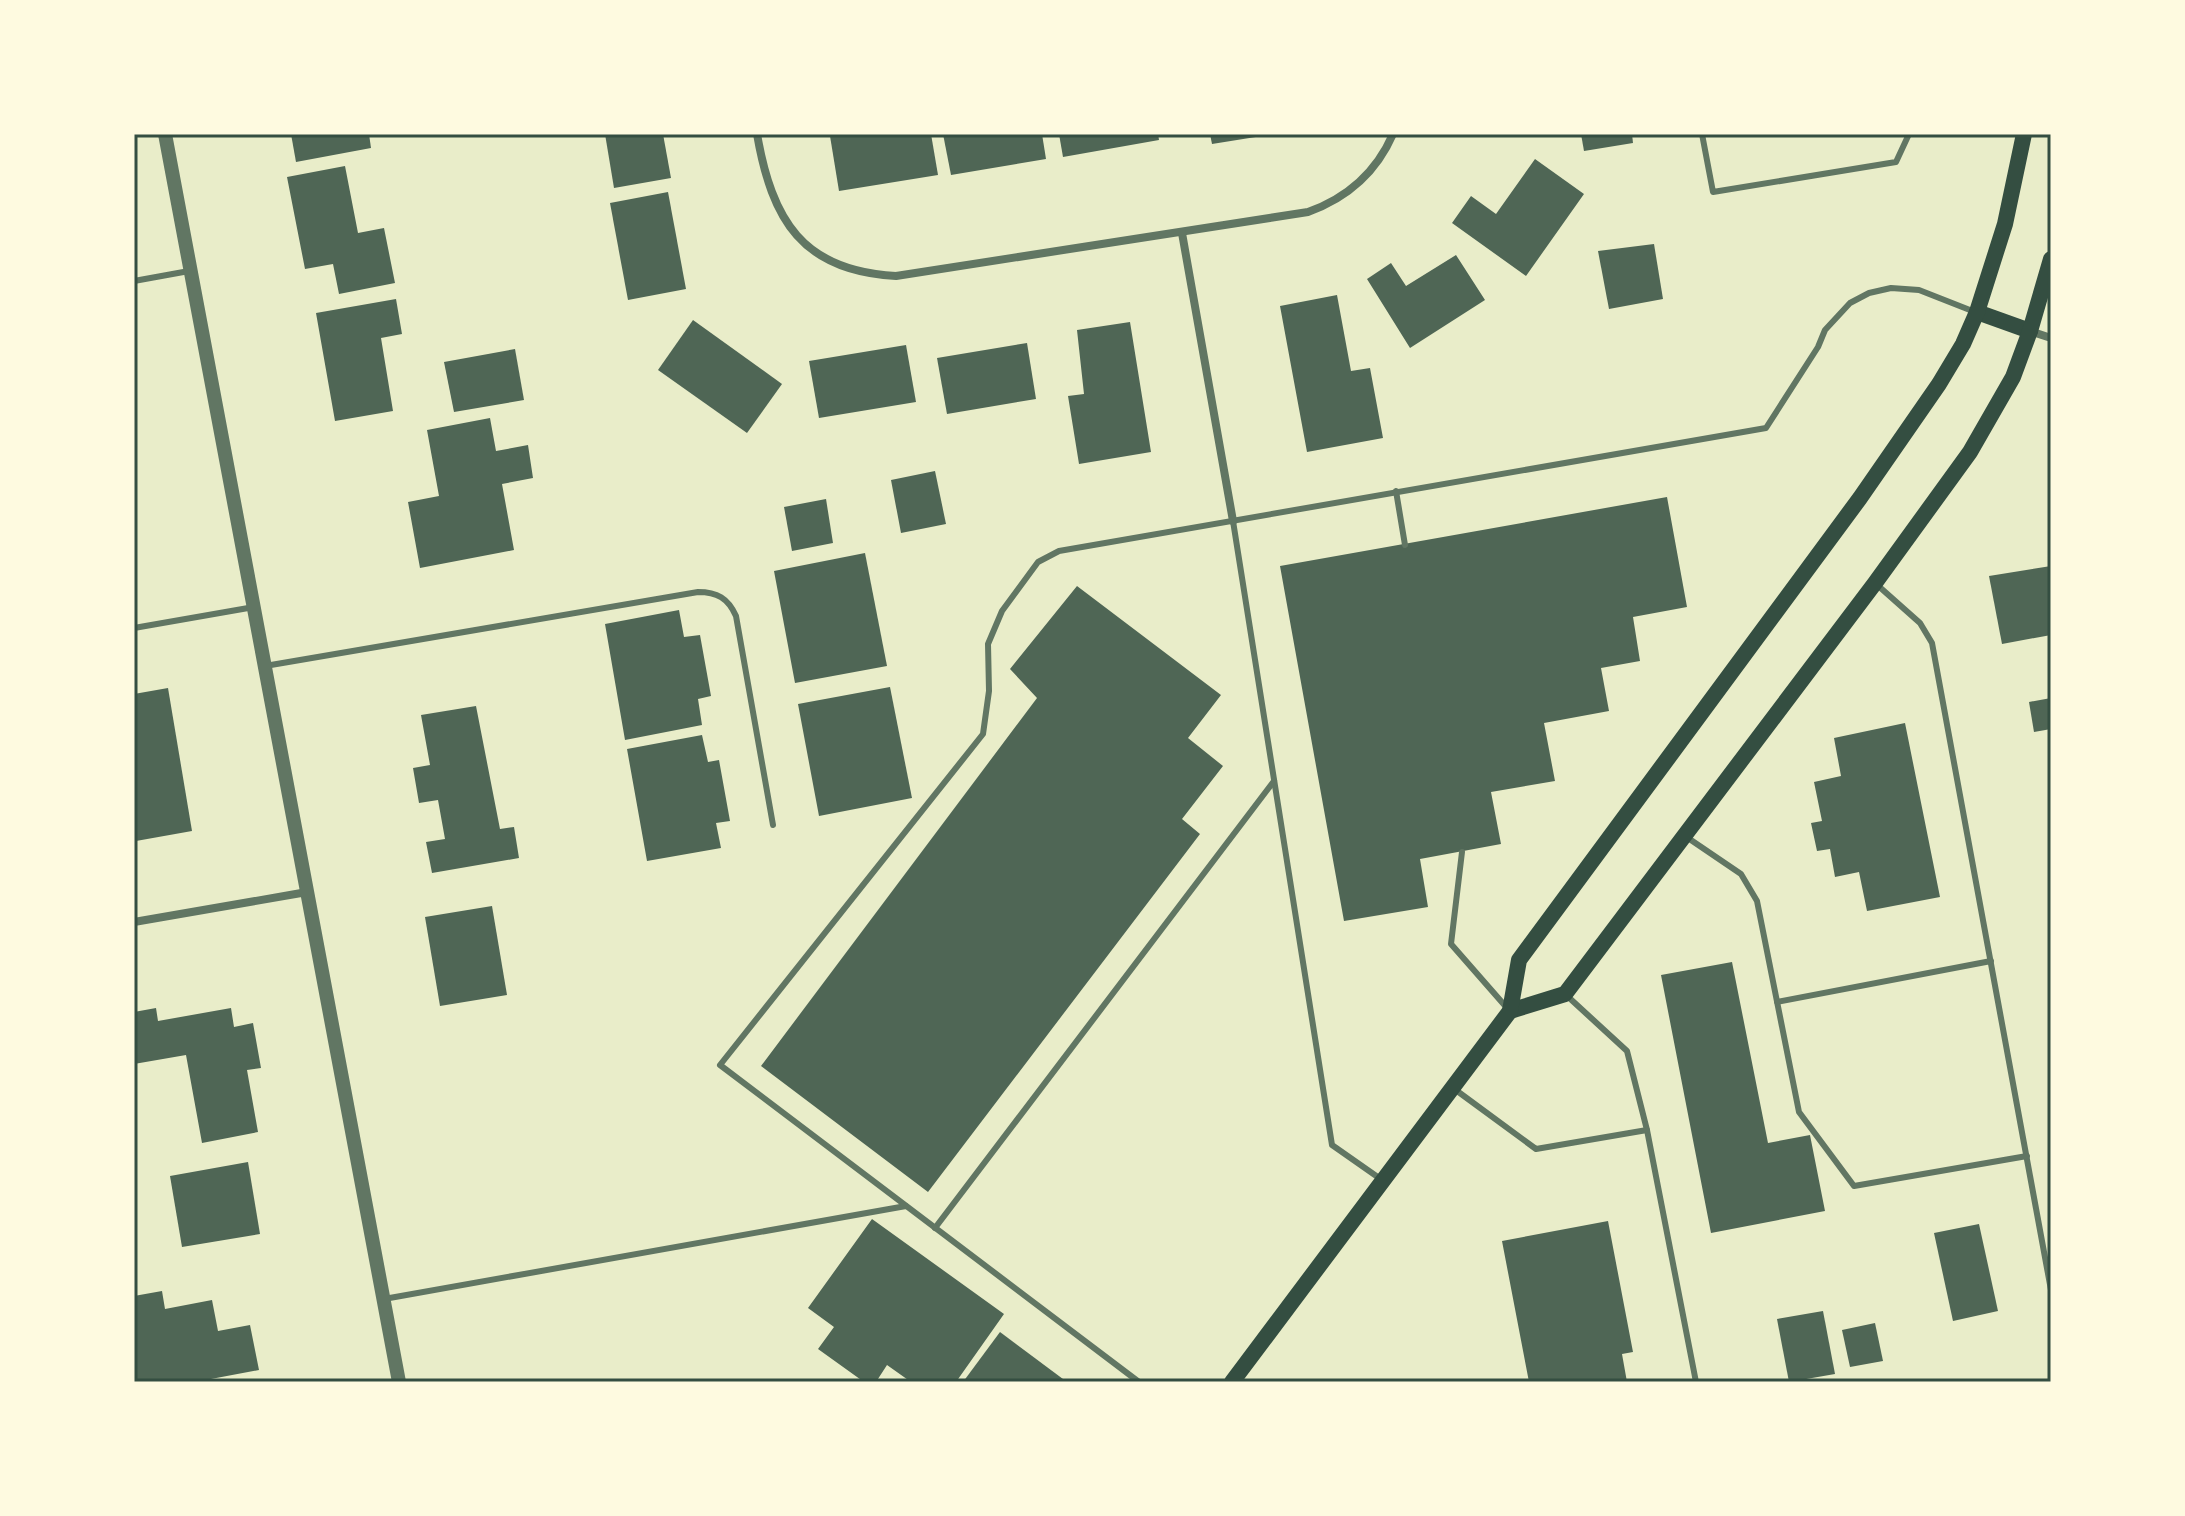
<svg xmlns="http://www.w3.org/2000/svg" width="2185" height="1516" viewBox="0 0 2185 1516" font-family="'Archivo Narrow',sans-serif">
<rect width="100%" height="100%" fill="#e9edc9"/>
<!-- building -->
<g fill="#4f6655">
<polygon points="291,134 369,134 371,148 296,162"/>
<polygon points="605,134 663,134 671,178 614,188"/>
<polygon points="842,134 931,134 938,175 839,191 830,136"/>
<polygon points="943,134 1042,134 1046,159 951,175"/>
<polygon points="1059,134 1158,134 1159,140 1063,157"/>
<polygon points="1210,134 1262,134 1262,136 1212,144"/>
<polygon points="1581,134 1632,134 1633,143 1584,151"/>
<polygon points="1535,159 1584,194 1526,276 1452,223 1471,196 1496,214"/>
<polygon points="345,166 358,233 384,228 395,283 339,294 333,264 305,269 287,177"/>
<polygon points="668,192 686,289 628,300 610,203"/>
<polygon points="1654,244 1663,299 1609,309 1598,251"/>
<polygon points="1456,255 1485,300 1410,348 1367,279 1391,263 1406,286"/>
<polygon points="1337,295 1351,371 1370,368 1383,438 1307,452 1280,306"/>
<polygon points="396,299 402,334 381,338 393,411 335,421 316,313"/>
<polygon points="693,320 782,384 747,433 658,370"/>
<polygon points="1130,322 1151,452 1079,464 1068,396 1084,394 1077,330"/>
<polygon points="1027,343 1036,399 947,414 937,358"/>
<polygon points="906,345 916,402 819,418 809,361"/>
<polygon points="515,349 524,400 454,412 444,362"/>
<polygon points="490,418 496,451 528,445 533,478 502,484 514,550 420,568 408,502 439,496 427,430"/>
<polygon points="935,471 946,524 901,533 891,480"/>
<polygon points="1667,497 1687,607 1633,617 1640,661 1601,668 1609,711 1544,723 1555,781 1491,792 1501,844 1420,859 1428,907 1344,921 1280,566"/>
<polygon points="826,499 833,543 792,551 784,507"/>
<polygon points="865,553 887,666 795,683 774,571"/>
<polygon points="2051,566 2051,635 2002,644 1989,576"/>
<polygon points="1077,586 1221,695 1188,738 1223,766 1182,819 1200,834 928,1192 761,1066 1037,698 1010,669"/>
<polygon points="679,610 684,637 700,635 711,696 698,699 702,725 625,740 605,624"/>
<polygon points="890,687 912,798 819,816 798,704"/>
<polygon points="168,688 192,831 136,841 134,694"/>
<polygon points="2051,698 2051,729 2034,732 2029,702"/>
<polygon points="476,706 500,829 514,827 519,858 432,873 426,842 445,839 438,800 419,803 413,768 430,765 421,715"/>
<polygon points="1905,723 1940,897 1867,911 1859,872 1835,877 1830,849 1817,851 1811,823 1822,821 1814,782 1841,776 1834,738"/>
<polygon points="702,735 708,762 719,760 730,821 716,823 721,848 647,861 627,749"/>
<polygon points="492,906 507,995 440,1006 425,917"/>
<polygon points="1732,962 1768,1143 1810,1135 1825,1211 1711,1233 1661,975"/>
<polygon points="156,1008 158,1021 231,1008 234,1027 253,1023 261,1068 247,1070 258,1132 202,1143 186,1055 134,1064 134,1012"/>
<polygon points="248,1162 260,1234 182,1247 170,1176"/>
<polygon points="872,1219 1004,1314 956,1382 911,1382 887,1365 876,1382 864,1382 818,1349 834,1327 808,1308"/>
<polygon points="1608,1221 1633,1352 1622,1354 1627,1382 1529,1382 1502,1241"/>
<polygon points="1979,1224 1998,1311 1953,1321 1934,1233"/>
<polygon points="162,1291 165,1309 212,1300 218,1331 250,1325 259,1370 195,1382 134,1382 134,1296"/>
<polygon points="1823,1311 1835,1374 1789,1382 1777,1319"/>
<polygon points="1875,1323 1883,1361 1850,1367 1842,1330"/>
<polygon points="1000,1332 1067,1382 963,1382"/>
</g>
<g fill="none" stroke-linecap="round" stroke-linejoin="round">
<!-- service -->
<g stroke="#617663" stroke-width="6">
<polyline points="1702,134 1713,192 1896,162 1909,134"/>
<polyline points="134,281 189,271"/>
<polyline points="1396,491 1405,545"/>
<polyline points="1233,521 1332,1145 1382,1180"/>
<polyline points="1875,583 1920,623 1932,643 2051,1290"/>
<polyline points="134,628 254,607"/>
<path d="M 265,666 L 698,592 C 717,592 728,598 736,616 L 773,825"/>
<polyline points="1685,836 1741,874 1757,901 1799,1112 1854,1186 2027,1156"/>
<polyline points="1462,852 1451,944 1507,1008"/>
<polyline points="1565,994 1627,1051 1647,1130 1696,1382"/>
<polyline points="1777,1002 1991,961"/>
<polyline points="1453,1088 1536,1149 1647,1130"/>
<polyline points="935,1228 1274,781"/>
<polyline points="384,1299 906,1206"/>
<polyline points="1139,1382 720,1065 983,734 989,691 988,644 1002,611 1038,562 1059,551 1766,428 1818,347 1825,330 1850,303 1869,293 1891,288 1919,290 1975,312"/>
</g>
<!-- minor -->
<g stroke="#617663" stroke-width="8">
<path d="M 757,134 C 772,220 802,271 896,276 L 1308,212 C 1347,198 1376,173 1393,134"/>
<polyline points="1182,233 1233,521"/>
<polyline points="2030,331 2051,338"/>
<polyline points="134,922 307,892"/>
</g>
<!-- tertiary -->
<polyline stroke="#617663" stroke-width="14" points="165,134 399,1382"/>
<!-- secondary -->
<g stroke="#344e41" stroke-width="16">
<polyline points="1977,312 2030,331"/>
<polyline points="1510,1011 1565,994 1875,583 1970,452 2013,377 2030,331 2051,259"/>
<polyline points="1232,1382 1510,1011 1519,960 1860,498 1939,384 1963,344 1977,312 2005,224 2024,134"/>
</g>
</g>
<!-- border -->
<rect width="2185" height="1516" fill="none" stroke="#fefae0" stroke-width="272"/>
<rect x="136" y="136" width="1913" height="1244" fill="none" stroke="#344e41" stroke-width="3"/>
</svg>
